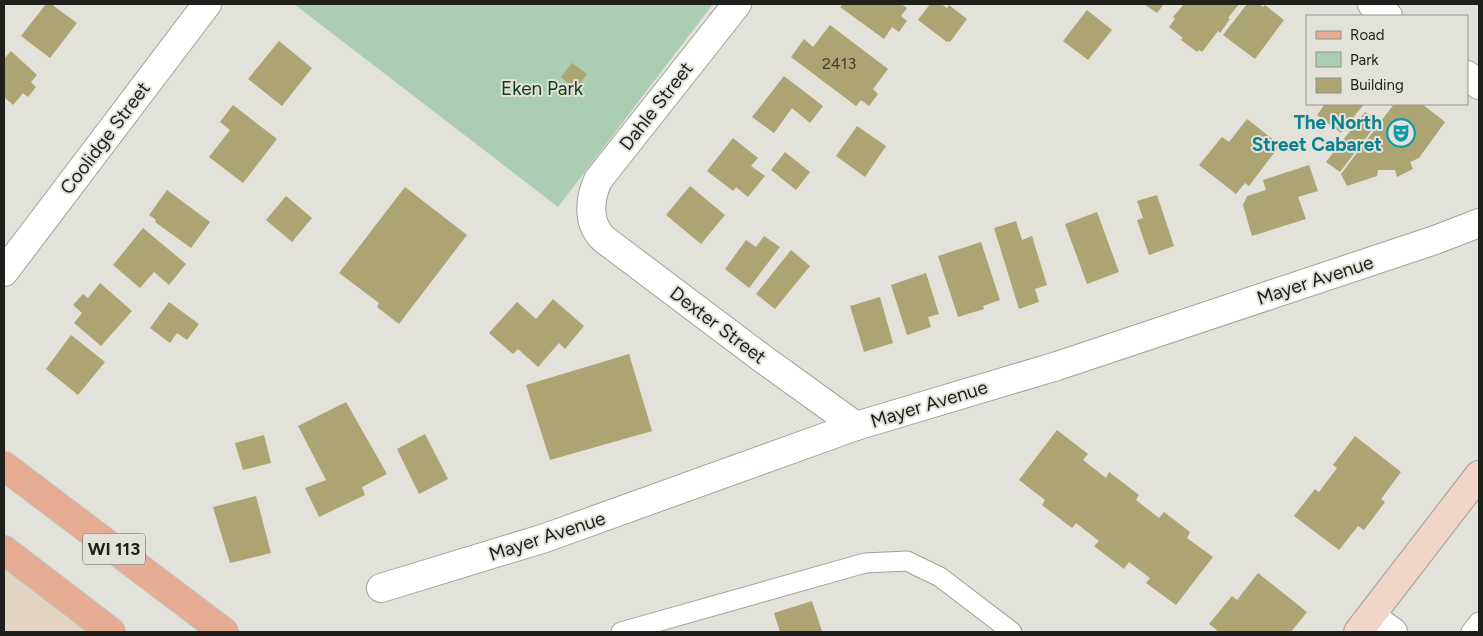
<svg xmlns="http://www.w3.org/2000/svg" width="1483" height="636" viewBox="0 0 1483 636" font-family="Figtree,sans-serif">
<rect width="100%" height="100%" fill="#e2e1da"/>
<!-- industrial -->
<polygon fill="#e1d5c1" points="4,550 111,632 4,632"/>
<!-- green -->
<polygon fill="#abcdb1" points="294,4 713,4 558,207"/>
<!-- building -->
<g fill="#ada473">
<polygon points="46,4 51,4 77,23 50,58 21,36"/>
<polygon points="840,4 901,4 907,8 901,16 907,21 899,32 892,27 884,39 840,7 842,5"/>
<polygon points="930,4 941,4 947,8 949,5 967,19 950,42 948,41 947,42 918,20"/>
<polygon points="1144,4 1164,4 1157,13"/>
<polygon points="1184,4 1239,4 1228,18 1230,19 1220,33 1218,31 1202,52 1199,50 1197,52 1181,40 1183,38 1169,27 1175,19 1173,17"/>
<polygon points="1247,4 1259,4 1263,7 1265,5 1284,20 1255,59 1223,35"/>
<polygon points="1087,10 1112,30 1088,60 1063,41"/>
<polygon points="830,25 888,69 873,89 878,94 869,106 861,100 856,106 791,57 804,39 813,47"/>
<polygon points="279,41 312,68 282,106 248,79"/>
<polygon points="11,51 37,75 31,82 36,87 28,97 23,93 13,105 4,97 4,59"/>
<polygon points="572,63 587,74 576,89 561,77"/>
<polygon points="784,76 823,106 810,123 792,108 774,133 752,117"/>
<polygon points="1325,104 1364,104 1341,133 1317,115"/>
<polygon points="1394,104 1422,104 1445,122 1419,158 1410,162 1413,169 1397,177 1395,170 1378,170 1377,176 1347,186 1341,174"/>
<polygon points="233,105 277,139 243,183 209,157 230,130 220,122"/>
<polygon points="1365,112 1378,122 1340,172 1326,162"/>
<polygon points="1247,119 1280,145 1249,186 1245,183 1236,194 1199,165 1222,137 1229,142"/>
<polygon points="857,126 886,146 865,177 836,156"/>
<polygon points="733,138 758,158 751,166 765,176 748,197 736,187 733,191 707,171"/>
<polygon points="785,152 810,172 796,190 771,170"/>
<polygon points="1309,165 1318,191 1298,197 1306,219 1252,236 1243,205 1247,196 1266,190 1263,180"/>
<polygon points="690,186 725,215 701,244 666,215"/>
<polygon points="405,187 467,235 399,324 377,307 379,303 339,273"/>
<polygon points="167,190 210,222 191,248 155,222 156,220 149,215"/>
<polygon points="1157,195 1174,246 1149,255 1137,220 1143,218 1137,201"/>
<polygon points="286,196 312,218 292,242 266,220"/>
<polygon points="1097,212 1119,272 1087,284 1065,224"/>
<polygon points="1016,221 1022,240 1032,236 1047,285 1035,289 1039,302 1019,309 994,228"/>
<polygon points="143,228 186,264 169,285 154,272 140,288 113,265"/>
<polygon points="764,236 780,247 749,288 725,269 746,240 756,247"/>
<polygon points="981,242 1000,300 983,306 984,309 958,317 938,256"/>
<polygon points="791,250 810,266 775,309 756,294"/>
<polygon points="926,273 939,314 928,317 931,327 907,335 891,285"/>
<polygon points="100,283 132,311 101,346 74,323 82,313 73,305 83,294 88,298"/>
<polygon points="880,297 893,343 864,352 850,306"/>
<polygon points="553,299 584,326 565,349 559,343 538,367 518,349 513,354 489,333 517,302 536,319"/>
<polygon points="169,302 199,324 187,340 177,333 170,343 150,328"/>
<polygon points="71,335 105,362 78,395 46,369"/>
<polygon points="629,354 652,431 550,460 526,385"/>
<polygon points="346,402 387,474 362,487 365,495 319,517 305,488 326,480 298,426"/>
<polygon points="1057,430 1088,454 1083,460 1106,478 1109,472 1139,495 1136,500 1159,518 1164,512 1190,532 1187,538 1213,557 1176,605 1146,583 1150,578 1129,562 1124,569 1094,546 1099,541 1076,523 1072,528 1042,505 1045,500 1019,480"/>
<polygon points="425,434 448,479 419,494 397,449"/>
<polygon points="264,435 271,463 243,470 235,443"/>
<polygon points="1355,436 1401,472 1381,499 1385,502 1364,530 1358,526 1339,550 1294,516 1315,489 1319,492 1337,468 1333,465"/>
<polygon points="256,496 271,553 230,563 213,507"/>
<polygon points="1258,573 1307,612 1291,632 1215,632 1217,630 1209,624 1232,596 1237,600"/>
<polygon points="812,601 822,631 780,632 774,613"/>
</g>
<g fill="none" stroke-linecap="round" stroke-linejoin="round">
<defs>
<g id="lane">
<polyline points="621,632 865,563 907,561 940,577 1012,632"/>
<polyline points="1471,632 1479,622"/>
</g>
<g id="street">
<path d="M 737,4 L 598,180 C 589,200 587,225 605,240 L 763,359 L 856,426"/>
<polyline points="1372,4 1388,16"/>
<polyline points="1467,75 1479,85"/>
<polyline points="4,272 207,4"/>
<polyline points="381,588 545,538 856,426 1057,366 1435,240 1479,223"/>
<polyline points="1371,616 1393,632"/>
</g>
<polyline id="secondary" points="1358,632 1479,475"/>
<g id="primary">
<polyline points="4,466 224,632"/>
<polyline points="4,550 111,632"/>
</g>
</defs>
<!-- lane casing -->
<use href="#lane" stroke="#a1a09a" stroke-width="21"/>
<!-- street casing -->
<use href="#street" stroke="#a1a09a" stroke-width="30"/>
<!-- secondary casing -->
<use href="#secondary" stroke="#a1a09a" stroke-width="30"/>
<!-- primary casing -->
<use href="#primary" stroke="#c0c0bf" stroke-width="30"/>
<!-- lane -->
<use href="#lane" stroke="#fff" stroke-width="19"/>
<!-- street -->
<use href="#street" stroke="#fff" stroke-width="28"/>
<!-- secondary -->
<use href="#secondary" stroke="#f2d5c9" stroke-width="28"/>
<!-- primary -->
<use href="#primary" stroke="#e6ab93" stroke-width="28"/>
</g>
<!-- icons -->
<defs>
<symbol id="theatre-ring" viewBox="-11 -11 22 22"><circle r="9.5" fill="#e2e1da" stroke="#0f9aa8" stroke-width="1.5"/><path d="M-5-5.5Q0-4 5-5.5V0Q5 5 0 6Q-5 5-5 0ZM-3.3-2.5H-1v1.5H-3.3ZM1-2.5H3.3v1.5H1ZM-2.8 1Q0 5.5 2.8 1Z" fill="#0f9aa8"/></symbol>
</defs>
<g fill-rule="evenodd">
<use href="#theatre-ring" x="1385" y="117" width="32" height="32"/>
</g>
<g text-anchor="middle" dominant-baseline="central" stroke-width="4" stroke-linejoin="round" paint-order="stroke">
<!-- number labels -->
<g font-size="16" fill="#424032">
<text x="839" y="63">2413</text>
</g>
<!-- shield labels -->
<rect fill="#e2e1da" stroke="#5a5955" stroke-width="1" x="83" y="533.5" width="62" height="31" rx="4"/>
<g font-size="18" font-weight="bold" fill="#1f1f1c">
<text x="114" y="549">WI 113</text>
</g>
<!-- park labels -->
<g font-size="19" fill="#0c3e1c" stroke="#e2e1da">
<text x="542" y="88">Eken Park</text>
</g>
<!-- street labels -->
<g font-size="19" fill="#1f1f1c" stroke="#e2e1da">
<text transform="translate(656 106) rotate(-52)">Dahle Street</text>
<text transform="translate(105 138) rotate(-53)">Coolidge Street</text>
<text transform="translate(1315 280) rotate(-18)">Mayer Avenue</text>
<text transform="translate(718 325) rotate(37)">Dexter Street</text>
<text transform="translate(929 404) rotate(-17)">Mayer Avenue</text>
<text transform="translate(547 536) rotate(-18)">Mayer Avenue</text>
</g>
<!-- culture labels -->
<g font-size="19" font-weight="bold" fill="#0d838f" stroke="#e2e1da" text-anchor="end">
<text x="1382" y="122">The North<tspan x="1382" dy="22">Street Cabaret</tspan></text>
</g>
</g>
<!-- border -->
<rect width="1483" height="636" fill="none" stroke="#1f1f1c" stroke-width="10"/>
<!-- legend -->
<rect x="1306" y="15" width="162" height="90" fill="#e2e1da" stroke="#94938e"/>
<rect x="1316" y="31" width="25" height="8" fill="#e6ab93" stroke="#94938e"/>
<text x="1350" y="40" font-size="15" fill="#1f1f1c">Road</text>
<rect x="1316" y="52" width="25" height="15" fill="#abcdb1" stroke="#94938e"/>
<text x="1350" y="65" font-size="15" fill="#1f1f1c">Park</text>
<rect x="1316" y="78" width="25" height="15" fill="#ada473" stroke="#94938e"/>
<text x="1350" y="90" font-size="15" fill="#1f1f1c">Building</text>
</svg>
